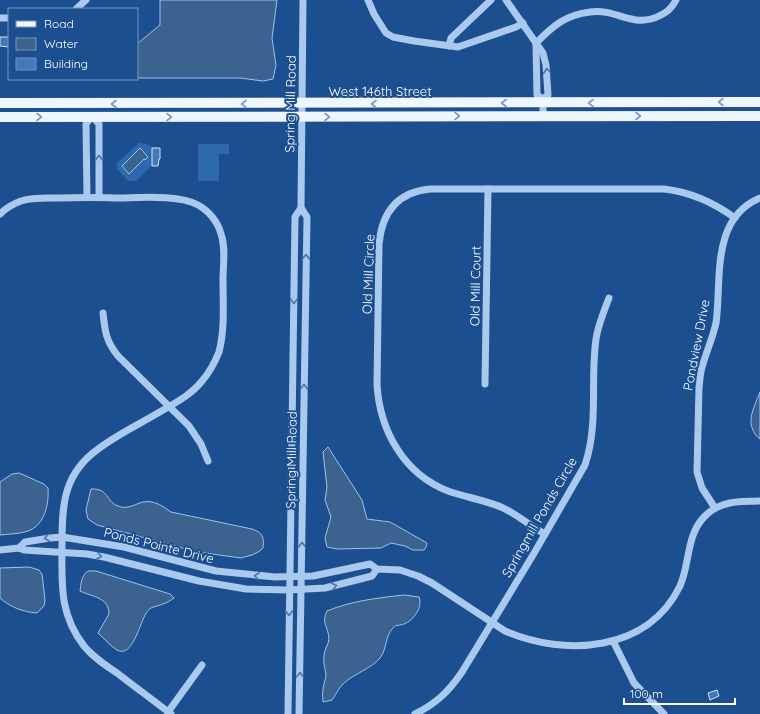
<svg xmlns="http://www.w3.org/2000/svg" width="760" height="714" viewBox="0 0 760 714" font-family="Quicksand,sans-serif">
<rect width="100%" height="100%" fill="#1b4f8f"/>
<!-- green -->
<g fill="#2e69ad">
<path d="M 139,143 C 147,143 152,148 160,148 L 160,159 L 159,159 L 158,166 L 151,166 L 136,181 L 128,181 L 117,169 L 117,163 Z"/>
<polygon points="198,144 229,144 229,154 219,154 219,181 198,181"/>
</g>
<!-- water -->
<g fill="#3c6290" stroke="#9cc4f0">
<polygon points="160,0 277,0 272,38 276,65 273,79 263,81 240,78 137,78 137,44 160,25"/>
<polygon points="140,148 148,157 145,160 144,159 129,174 122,166"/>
<path d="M 760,392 L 760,439 C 755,436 750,426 751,420 C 751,412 757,400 760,392 Z"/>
<polygon points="328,447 362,500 367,519 390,522 427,543 426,547 424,550 413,550 405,546 391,543 381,548 337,549 327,547 325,538 331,517 325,500 327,487 323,452"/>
<path d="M 19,473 L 44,484 L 48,488 C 49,504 45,525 28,531 C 19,534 9,534 0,535 L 0,482 L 12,474 Z"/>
<path d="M 91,489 C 109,488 106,502 118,506 C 127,510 135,504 143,502 C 154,500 163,506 171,512 L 252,529 C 263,533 264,536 263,548 L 260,551 L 252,555 L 241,558 L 197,552 L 97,525 L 88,519 L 86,510 Z"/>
<path d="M 29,567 L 39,570 L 42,574 L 45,600 L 44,606 L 37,613 C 23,612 10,607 0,598 L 0,568 Z"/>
<path d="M 88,571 L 96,571 L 170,594 L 174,598 C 171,600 167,603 163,604 C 156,607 151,606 147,612 C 140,621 133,659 117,650 C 110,646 104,638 98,633 L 109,614 C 109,597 92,597 80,591 C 81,584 81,576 88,571 Z"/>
<path d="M 404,595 L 419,597 C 423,607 414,620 404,624 C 400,626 396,624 393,628 C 385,636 387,649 380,658 C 372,668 354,674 344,683 C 339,687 336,695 332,700 L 323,702 C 323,698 322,694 323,690 C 323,684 326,680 326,674 C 325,668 323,663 324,656 C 324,649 329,645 329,638 C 328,627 321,622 327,611 C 351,601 377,598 404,595 Z"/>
</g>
<!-- building -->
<g fill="#4478b7" stroke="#cfe3fa">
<polygon points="0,37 9,37 9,47 0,46"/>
<polygon points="152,148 160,148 160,159 159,159 158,166 152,166"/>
<polygon points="717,690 719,696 710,700 708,693"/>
</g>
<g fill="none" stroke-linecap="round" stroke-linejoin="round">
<!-- minor -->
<g stroke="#a9c9ee" stroke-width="7">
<polyline points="368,0 374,14 386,33 393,37 414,41 458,47 516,27 523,23"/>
<polyline points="506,0 543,53 546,65 548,95 543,99 543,116"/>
<polyline points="76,9 86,0"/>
<polyline points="0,18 9,18"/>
<path d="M 536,43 C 553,26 565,15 590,12 C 618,8 633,30 661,15 C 668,12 673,6 676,0"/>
<polyline points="536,43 537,95 543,99"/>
<polyline points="449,46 451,38 491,0"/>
<polyline points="92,116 99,124 99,197"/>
<polyline points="87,197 86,124 92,116"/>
<path d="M 0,214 C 6,208 13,204 21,201 C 30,198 41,198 50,198 C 72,198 93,197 114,198 C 137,198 178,194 198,205 C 209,211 218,222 221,234 C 226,248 223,265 223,280 C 223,304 225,329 219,352 C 215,362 209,373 202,381 C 190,396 173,404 158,413 C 136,426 112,437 93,453 C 62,478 62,510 62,545 C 62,584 59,614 84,646 C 93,657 105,665 117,673 C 135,687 153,700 171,714"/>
<path d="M 103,313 C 105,332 106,341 118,356 L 189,426 L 201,444 L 208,461"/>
<polyline points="485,384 488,189"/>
<path d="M 715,508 L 702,488 L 697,472 L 699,388 C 700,380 700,371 703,364 C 707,350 713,337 716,323 C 722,280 710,219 760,198"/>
<path d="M 545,534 C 530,526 517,514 501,507 C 484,500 465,497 448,491 C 404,474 380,431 377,385 L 379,244 C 382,212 398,192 430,189 L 664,189 C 691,192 713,202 735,218"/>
<polyline points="19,548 24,550 87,554 104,557 199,581 246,589 289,590 325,588 372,576 377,569"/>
<path d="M 0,550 L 19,548 L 25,542 L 50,538 L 62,537 L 124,547 L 216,571 L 275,577 L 313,576 L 370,564 L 377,569 L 400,570 L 418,576 L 432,583 L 505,631 C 565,657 648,652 680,586 C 690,564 686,536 704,517 C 719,501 739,501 760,501"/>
<polyline points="613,641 634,683 664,714"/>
<polyline points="168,712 202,665"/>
<polyline points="288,714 295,217 301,208 303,0"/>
<polyline points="299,714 307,217 301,208"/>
<path d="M 415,714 C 437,703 449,691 462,672 L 533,555 L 585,465 C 599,423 590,381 596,339 C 598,325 604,311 609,298"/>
</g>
<!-- major -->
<g stroke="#f0f6ff" stroke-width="10">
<polyline points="0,103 760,102"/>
<polyline points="0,117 760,116"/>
</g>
</g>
<!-- one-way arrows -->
<defs><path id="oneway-chevron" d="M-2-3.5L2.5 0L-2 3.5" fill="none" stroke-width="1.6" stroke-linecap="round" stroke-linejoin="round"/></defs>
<g stroke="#4674ac">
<use href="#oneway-chevron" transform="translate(547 71) rotate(-95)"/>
<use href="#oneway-chevron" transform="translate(99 158) rotate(-90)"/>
<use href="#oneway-chevron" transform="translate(306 257) rotate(-89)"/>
<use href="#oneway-chevron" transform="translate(294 301) rotate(91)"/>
<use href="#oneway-chevron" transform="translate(304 387) rotate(-89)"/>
<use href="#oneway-chevron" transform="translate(47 538) rotate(172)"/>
<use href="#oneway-chevron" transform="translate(302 545) rotate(-89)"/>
<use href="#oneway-chevron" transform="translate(99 556) rotate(10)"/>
<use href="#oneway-chevron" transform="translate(257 576) rotate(-174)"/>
<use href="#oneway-chevron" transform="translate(334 586) rotate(-14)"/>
<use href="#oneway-chevron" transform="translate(289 613) rotate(91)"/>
<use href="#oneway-chevron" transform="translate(300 675) rotate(-89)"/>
</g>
<g stroke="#7b9ac1">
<use href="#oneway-chevron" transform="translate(721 102) rotate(180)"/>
<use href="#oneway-chevron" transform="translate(504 103) rotate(180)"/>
<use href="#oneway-chevron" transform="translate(591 103) rotate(180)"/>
<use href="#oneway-chevron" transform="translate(114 104) rotate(-180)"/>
<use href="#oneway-chevron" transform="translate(244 104) rotate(-180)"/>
<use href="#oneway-chevron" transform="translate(374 104) rotate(180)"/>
<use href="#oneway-chevron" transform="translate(457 116)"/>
<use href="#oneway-chevron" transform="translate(638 116)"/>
<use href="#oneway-chevron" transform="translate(39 117)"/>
<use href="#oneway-chevron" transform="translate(169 117)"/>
<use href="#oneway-chevron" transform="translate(327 117)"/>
</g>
<g text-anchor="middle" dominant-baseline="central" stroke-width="4" stroke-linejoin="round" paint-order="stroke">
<!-- street labels -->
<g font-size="13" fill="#fff" stroke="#1b4f8f">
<text x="380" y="91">West 146th Street</text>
<text transform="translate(290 104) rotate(-89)">Spring Mill Road</text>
<text transform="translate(368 274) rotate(-88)">Old Mill Circle</text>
<text transform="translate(475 286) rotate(-89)">Old Mill Court</text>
<text transform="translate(696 345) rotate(-79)">Pondview Drive</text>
<text transform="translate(291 460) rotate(-89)">Spring Mill Road</text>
<text transform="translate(539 517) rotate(-60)">Springmill Ponds Circle</text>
<text transform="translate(159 545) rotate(14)">Ponds Pointe Drive</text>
</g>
</g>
<!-- legend -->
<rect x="8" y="8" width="130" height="72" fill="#1b4f8f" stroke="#7695bc"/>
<rect x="16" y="21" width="20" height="6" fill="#f0f6ff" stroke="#7695bc"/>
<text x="44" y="28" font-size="12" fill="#ffffff">Road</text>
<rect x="16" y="38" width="20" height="12" fill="#3c6290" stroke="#7695bc"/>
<text x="44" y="48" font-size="12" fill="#ffffff">Water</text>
<rect x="16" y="58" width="20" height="12" fill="#4478b7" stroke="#7695bc"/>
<text x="44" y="68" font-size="12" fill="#ffffff">Building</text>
<!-- scale -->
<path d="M624 698v6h111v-6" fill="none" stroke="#ffffff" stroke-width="2"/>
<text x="630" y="698" font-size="12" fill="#ffffff" stroke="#1b4f8f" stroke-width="3" paint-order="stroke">100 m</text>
</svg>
